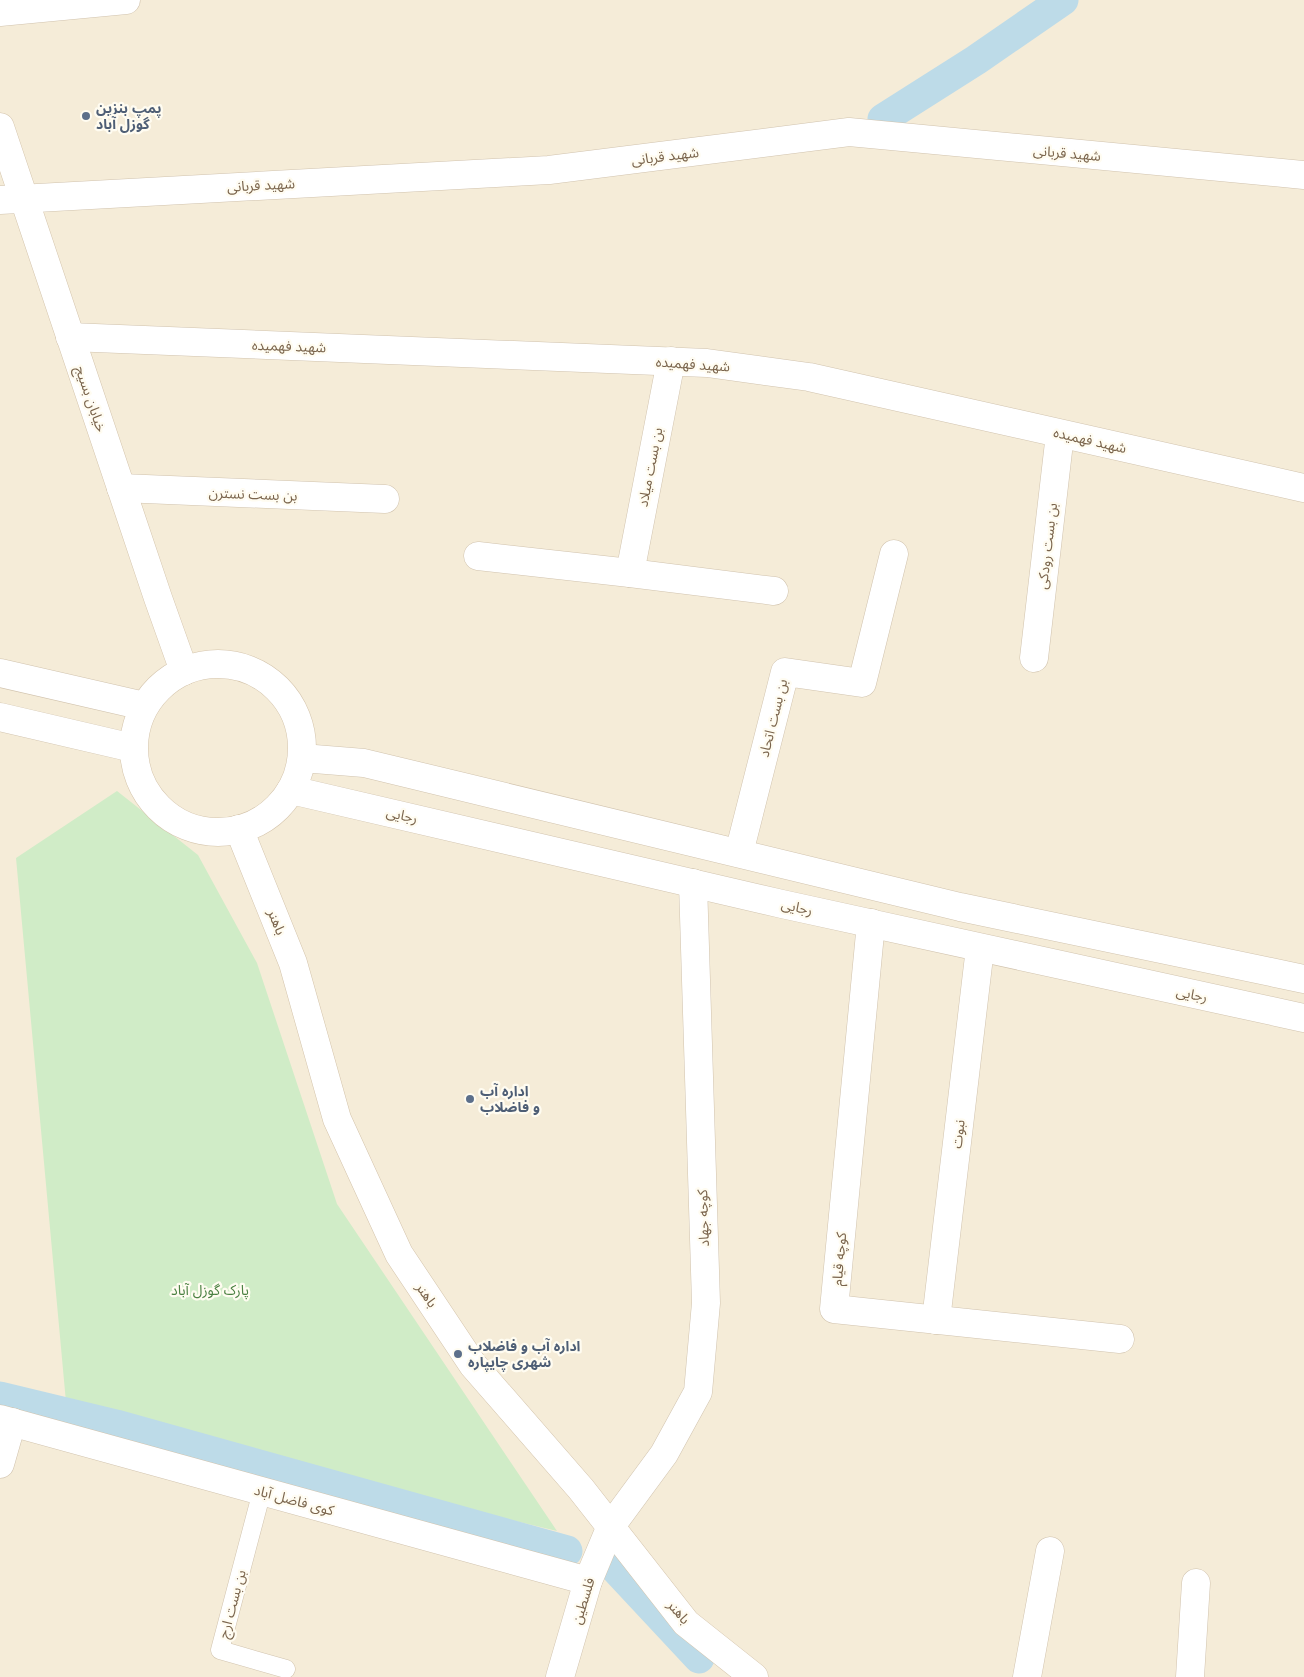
<svg xmlns="http://www.w3.org/2000/svg" width="1304" height="1677" viewBox="0 0 1304 1677" font-family="Helvetica,'Noto Sans Arabic',sans-serif">
<rect width="100%" height="100%" fill="#fdf9ea"/>
<!-- residential -->
<rect fill="#f5ecd8" x="0" y="0" width="1304" height="1677"/>
<!-- green -->
<polygon fill="#d0ecc7" points="117,791 198,855 257,963 337,1204 557,1531 67,1413 16,858"/>
<g fill="none" stroke-linecap="round" stroke-linejoin="round">
<!-- canal -->
<g stroke="#bddbe8" stroke-width="31">
<polyline points="883,119 976,60 1063,0"/>
<polyline points="0,1397 116,1425 567,1551"/>
<polyline points="615,1568 699,1658"/>
</g>
<defs>
<polyline id="service" points="262,1491 220,1650 286,1669"/>
<g id="minor">
<polyline points="0,12 126,0"/>
<polyline points="0,200 549,170 849,132 1304,175"/>
<polyline points="671,361 630,573 774,591"/>
<polyline points="121,488 385,499"/>
<polyline points="478,556 630,573"/>
<polyline points="1034,658 1060,434"/>
<polyline points="739,853 785,672 862,683 894,554"/>
<polyline points="871,923 834,1309 1120,1339"/>
<polyline points="936,1320 980,948"/>
<polyline points="0,1419 588,1581"/>
<polyline points="0,1464 12,1422"/>
<polyline points="560,1677 588,1581 611,1526 664,1454 698,1392 706,1303 693,883"/>
<polyline points="1027,1677 1050,1551"/>
<polyline points="1190,1677 1196,1583"/>
</g>
<g id="tertiary">
<polyline points="70,337 707,363 809,377 1304,488"/>
<polyline points="0,673 144,706"/>
<polyline points="0,717 133,748"/>
<polyline points="302,758 364,763 960,907 1304,979"/>
<polyline points="291,790 782,904 1304,1018"/>
</g>
<g id="secondary">
<polyline points="0,127 158,598 184,671"/>
<circle cx="218" cy="748" r="84"/>
<polyline points="239,829 293,963 337,1119 399,1254 473,1365 581,1489 686,1623 754,1677"/>
</g>
</defs>
<!-- service casing -->
<use href="#service" stroke="#d1c3ae" stroke-width="19"/>
<!-- minor casing -->
<use href="#minor" stroke="#d1c3ae" stroke-width="29"/>
<!-- tertiary casing -->
<use href="#tertiary" stroke="#d1c3ae" stroke-width="29"/>
<!-- secondary casing -->
<use href="#secondary" stroke="#d4c4ac" stroke-width="29"/>
<!-- service -->
<use href="#service" stroke="#fff" stroke-width="18"/>
<!-- minor -->
<use href="#minor" stroke="#fff" stroke-width="28"/>
<!-- tertiary -->
<use href="#tertiary" stroke="#fff" stroke-width="28"/>
<!-- secondary -->
<use href="#secondary" stroke="#fff" stroke-width="28"/>
</g>
<!-- markers -->
<g fill="#5c6f8a" stroke="#fffcf1" stroke-width="2">
<circle cx="86" cy="116" r="5"/>
<circle cx="470" cy="1099" r="5"/>
<circle cx="458" cy="1354" r="5"/>
</g>
<g text-anchor="middle" dominant-baseline="central" stroke-width="4.5" stroke-linejoin="round" paint-order="stroke">
<!-- service labels -->
<g font-size="14" font-weight="bold" fill="#4e5e75" stroke="#fffcf1" text-anchor="start">
<text x="96" y="108">پمپ بنزین<tspan x="96" dy="16">گوزل آباد</tspan></text>
<text x="480" y="1091">اداره آب<tspan x="480" dy="16">و فاضلاب</tspan></text>
<text x="468" y="1346">اداره آب و فاضلاب<tspan x="468" dy="16">شهری چایپاره</tspan></text>
</g>
<!-- street labels -->
<g font-size="14" fill="#7a644c" stroke="#fffcf1">
<text transform="translate(1067 153) rotate(5)">شهید قربانی</text>
<text transform="translate(665 156) rotate(-7)">شهید قربانی</text>
<text transform="translate(261 185) rotate(-3)">شهید قربانی</text>
<text transform="translate(289 346) rotate(2)">شهید فهمیده</text>
<text transform="translate(693 364) rotate(4)">شهید فهمیده</text>
<text transform="translate(91 399) rotate(71)">خیابان بسیج</text>
<text transform="translate(1090 440) rotate(13)">شهید فهمیده</text>
<text transform="translate(650 467) rotate(-79)">بن بست میلاد</text>
<text transform="translate(253 494) rotate(2)">بن بست نسترن</text>
<text transform="translate(1047 546) rotate(-83)">بن بست رودکی</text>
<text transform="translate(773 718) rotate(-76)">بن بست اتحاد</text>
<text transform="translate(402 815) rotate(13)">رجایی</text>
<text transform="translate(797 907) rotate(13)">رجایی</text>
<text transform="translate(277 922) rotate(68)">باهنر</text>
<text transform="translate(1192 994) rotate(12)">رجایی</text>
<text transform="translate(958 1134) rotate(-83)">نبوت</text>
<text transform="translate(703 1218) rotate(-92)">کوچه جهاد</text>
<text transform="translate(839 1259) rotate(-85)">کوچه قیام</text>
<text transform="translate(427 1295) rotate(56)">باهنر</text>
<text transform="translate(294 1500) rotate(15)">کوی فاضل آباد</text>
<text transform="translate(583 1601) rotate(-73)">فلسطین</text>
<text transform="translate(232 1604) rotate(-75)">بن بست ارج</text>
<text transform="translate(679 1612) rotate(50)">باهنر</text>
</g>
<!-- park labels -->
<g font-size="14" fill="#4b8042" stroke="#fffcf1">
<text x="210" y="1290">پارک گوزل آباد</text>
</g>
</g>
</svg>
